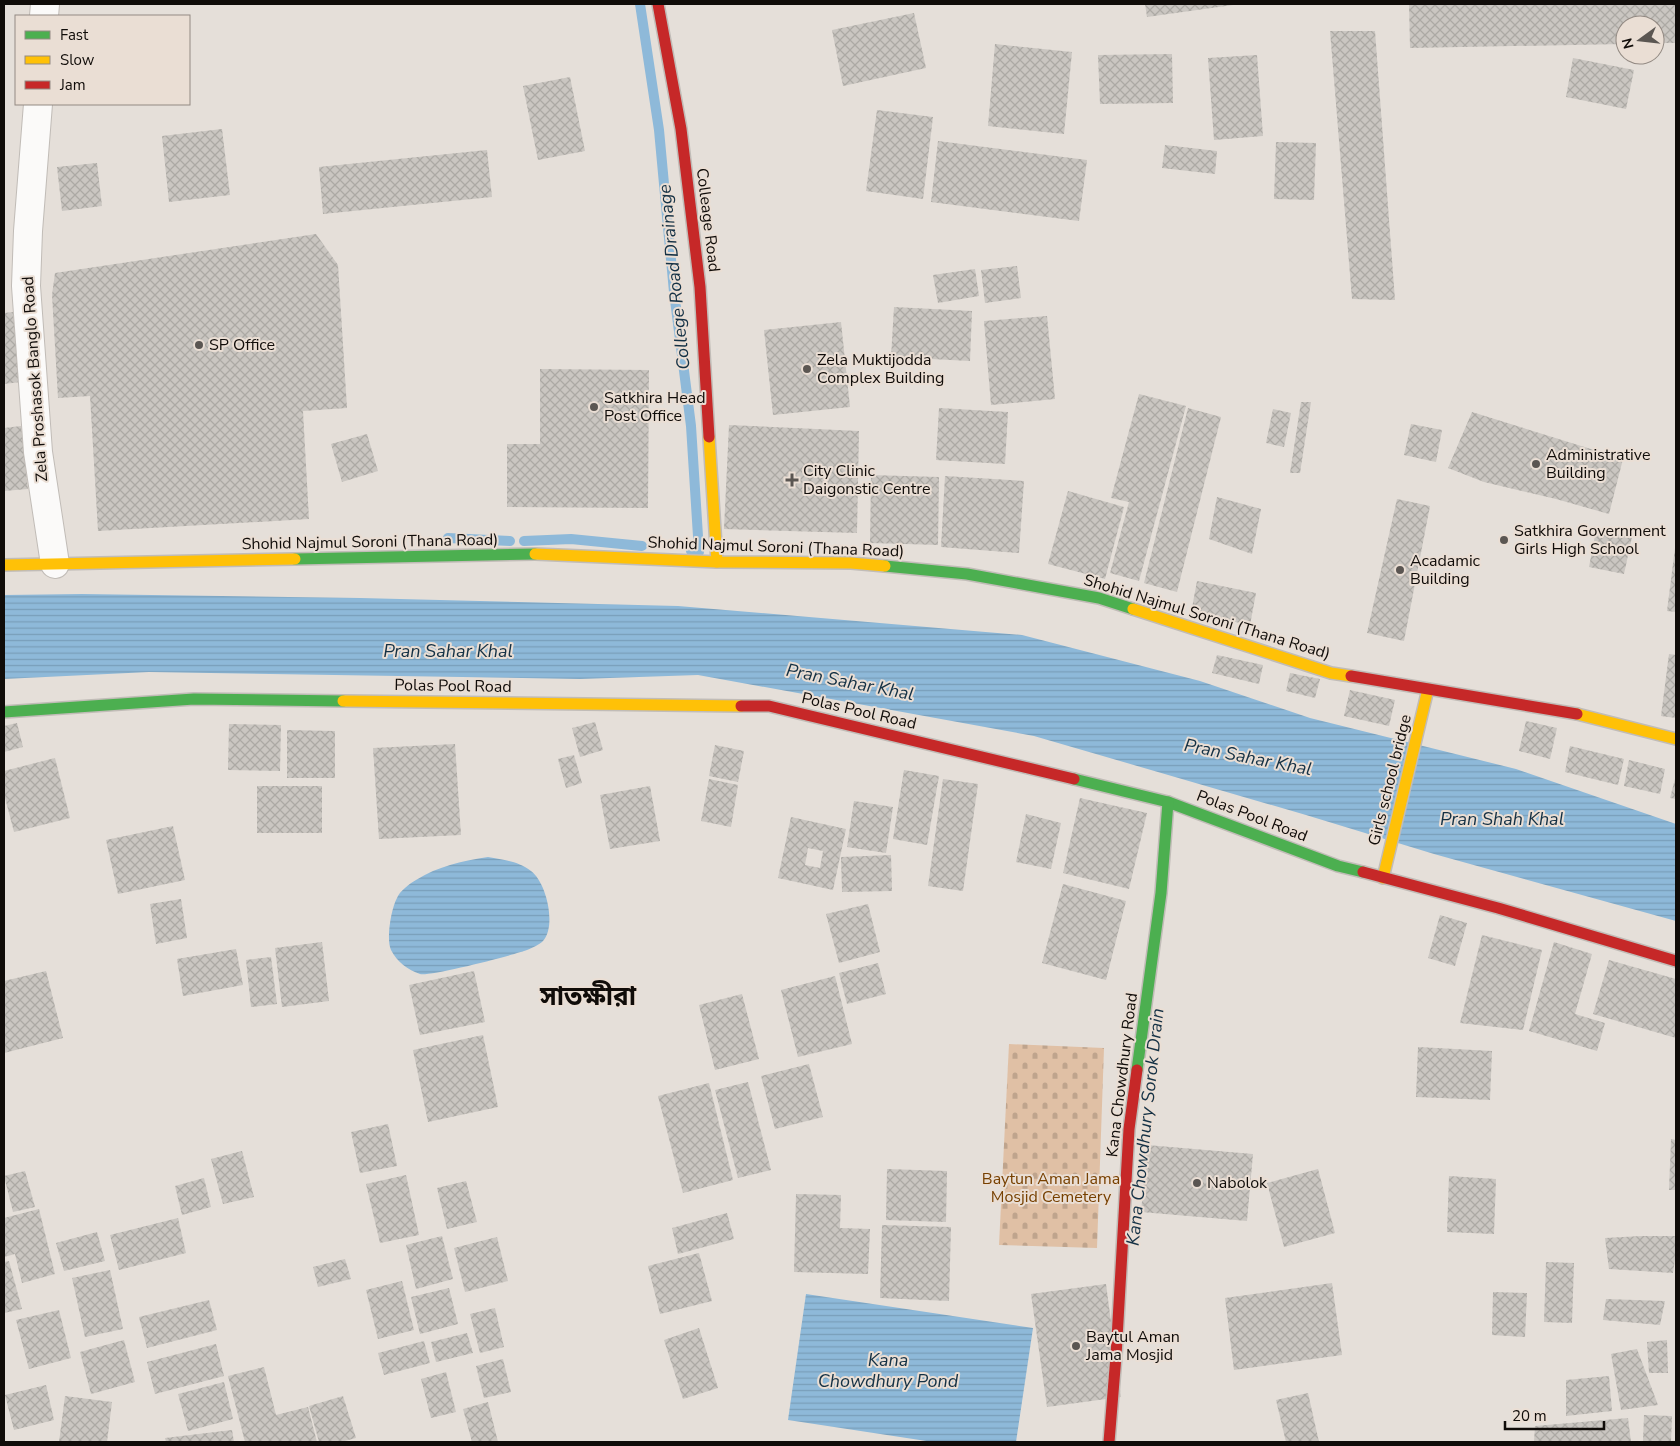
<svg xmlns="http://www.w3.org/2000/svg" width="1680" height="1446" viewBox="0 0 1680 1446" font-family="'Nunito Sans','Noto Sans Bengali',sans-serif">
<defs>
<pattern id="cemetery-stones" width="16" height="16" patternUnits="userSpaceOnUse" patternTransform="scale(1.25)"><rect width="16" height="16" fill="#e0c0a5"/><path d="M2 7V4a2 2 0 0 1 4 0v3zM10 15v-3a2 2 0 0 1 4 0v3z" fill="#bfa48d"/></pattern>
<pattern id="water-rules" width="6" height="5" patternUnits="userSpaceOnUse" patternTransform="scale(1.25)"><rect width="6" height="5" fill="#8eb9d9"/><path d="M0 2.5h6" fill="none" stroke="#799eb9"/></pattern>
<pattern id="building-cross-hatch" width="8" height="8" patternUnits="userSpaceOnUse" patternTransform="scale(1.25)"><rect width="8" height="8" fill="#cac6c1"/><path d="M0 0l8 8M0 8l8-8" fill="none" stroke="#aca9a4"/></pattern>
</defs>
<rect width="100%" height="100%" fill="#e5dfd9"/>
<!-- cemetery -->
<polygon fill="url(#cemetery-stones)" points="1009,1044 1104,1048 1097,1248 999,1245"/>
<!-- water -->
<g fill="url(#water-rules)">
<polygon points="82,594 360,598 678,606 1022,635 1200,681 1310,718 1516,769 1676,824 1676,921 1434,854 1306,815 1034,736 698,675 580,679 149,672 4,679 4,595"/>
<path d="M 488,857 C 504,860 518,861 531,871 C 546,882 557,925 543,941 C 539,945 532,948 527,950 C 514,955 428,977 420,974 C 408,970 397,962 391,950 C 386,939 391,909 397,898 C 399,892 410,883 416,880 C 438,866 463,861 488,857 Z"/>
<polygon points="806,1294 1033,1328 1016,1442 933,1442 788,1420"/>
</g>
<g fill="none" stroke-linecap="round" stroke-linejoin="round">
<!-- stream -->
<g stroke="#8eb9d9" stroke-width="10">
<polyline points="640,4 659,130 674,292 691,426 699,552 691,551"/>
<polyline points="448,538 510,541"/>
<polyline points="524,541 571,539 642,546"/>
</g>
</g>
<!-- building -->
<g fill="url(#building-cross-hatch)" fill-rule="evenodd">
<polygon points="1145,4 1232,4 1233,5 1147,17"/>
<polygon points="1409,4 1676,4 1676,43 1655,43 1655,25 1625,25 1625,44 1410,48"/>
<polygon points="914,13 926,68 843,86 832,30"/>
<polygon points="1330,31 1375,31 1395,300 1352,299"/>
<polygon points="995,44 1072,52 1064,134 988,126"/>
<polygon points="1172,54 1173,103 1100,104 1098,55"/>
<polygon points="1257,55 1263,136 1214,140 1208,58"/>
<polygon points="1573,58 1634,70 1626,109 1566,97"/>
<polygon points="570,77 585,151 538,160 523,86"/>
<polygon points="877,110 933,117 923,199 866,191"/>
<polygon points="222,129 230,195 169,202 162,136"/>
<polygon points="938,141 1087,160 1079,221 931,202"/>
<polygon points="1276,142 1316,143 1314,200 1274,199"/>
<polygon points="1165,145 1217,151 1215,174 1162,168"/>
<polygon points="487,150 492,197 323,214 319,167"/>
<polygon points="97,163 102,206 62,211 57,167"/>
<polygon points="316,234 338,265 347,408 303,411 309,519 98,531 90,396 58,398 52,295 55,273"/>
<polygon points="1017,266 1021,298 985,303 981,270"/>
<polygon points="975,269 979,296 938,303 933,275"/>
<polygon points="894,307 972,311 970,361 891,357"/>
<polygon points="13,312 21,382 4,384 4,313"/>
<polygon points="1047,316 1055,399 991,405 984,321"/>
<polygon points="841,322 850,407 773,415 764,330"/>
<polygon points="540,369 649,370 648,508 507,507 507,444 540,444"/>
<polygon points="1139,394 1186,406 1139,581 1110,573 1129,502 1111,498"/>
<polygon points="1301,402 1311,402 1300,473 1290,473"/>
<polygon points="939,408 1008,412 1005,464 936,460"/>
<polygon points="1188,408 1221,417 1177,592 1144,583"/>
<polygon points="1273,409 1291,413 1284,447 1266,443"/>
<polygon points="1472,412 1623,459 1609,514 1556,499 1484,482 1448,468"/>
<polygon points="1411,424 1442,430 1436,462 1404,455"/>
<polygon points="729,425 859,431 857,533 724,529"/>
<polygon points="21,426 28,489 4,491 4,428"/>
<polygon points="367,434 378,471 342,482 331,444"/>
<polygon points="871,475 939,477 938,545 870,543"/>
<polygon points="945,476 1024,481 1019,553 941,547"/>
<polygon points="1068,491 1124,507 1105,579 1048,564"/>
<polygon points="1217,497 1261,509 1252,554 1209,539"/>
<polygon points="1397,499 1430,506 1404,641 1367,633"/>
<polygon points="1596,530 1632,537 1624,574 1589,567"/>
<polygon points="1675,548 1676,548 1676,612 1667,611"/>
<polygon points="1197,581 1256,593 1250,625 1191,613"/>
<polygon points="1669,654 1676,655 1676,718 1661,716"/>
<polygon points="1217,655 1263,665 1259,684 1212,673"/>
<polygon points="1290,673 1320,679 1315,698 1286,691"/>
<polygon points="1350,690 1395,700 1389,726 1344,716"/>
<polygon points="1526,721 1557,728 1550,759 1519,751"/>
<polygon points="595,722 603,750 580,757 572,728"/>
<polygon points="17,723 23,747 4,752 4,726"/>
<polygon points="229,724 281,725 280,771 228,770"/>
<polygon points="287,730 335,731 335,778 287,778"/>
<polygon points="455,744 461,835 379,839 373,748"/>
<polygon points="715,745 744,751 738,782 709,776"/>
<polygon points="1570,746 1624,759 1618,785 1565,772"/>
<polygon points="574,755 582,783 566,788 558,759"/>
<polygon points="55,758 70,818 14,832 4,794 4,771"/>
<polygon points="1629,760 1665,769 1660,794 1624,786"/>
<polygon points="904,770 939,776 927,845 893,839"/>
<polygon points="1676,775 1676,799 1670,798"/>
<polygon points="709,779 738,785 731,827 701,821"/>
<polygon points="943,779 978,784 963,891 928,886"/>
<rect x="257" y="786" width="65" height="47"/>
<polygon points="650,786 660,841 610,849 600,795"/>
<polygon points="1080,798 1147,813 1129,889 1063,873"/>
<polygon points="854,801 893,807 886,853 847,847"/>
<polygon points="1026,814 1061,823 1051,869 1016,862"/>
<path d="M 791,817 L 846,829 L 833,890 L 778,878 ZM 808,848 L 823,851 L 820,868 L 805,865 Z"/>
<polygon points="173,826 185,880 118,894 106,840"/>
<polygon points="891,855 892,891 842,892 841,857"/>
<polygon points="1063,884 1126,901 1106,980 1042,963"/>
<polygon points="181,899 187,938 156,944 150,904"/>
<polygon points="868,904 880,952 839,963 826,914"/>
<polygon points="1440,915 1467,923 1455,966 1428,958"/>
<polygon points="1482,935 1542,950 1523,1030 1460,1023"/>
<polygon points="322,942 329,1001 282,1007 275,948"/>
<polygon points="1554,942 1592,954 1575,1014 1605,1023 1597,1051 1529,1031"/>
<polygon points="236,949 243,985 183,996 177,959"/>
<polygon points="271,957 277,1004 251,1007 246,960"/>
<polygon points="1609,960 1676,979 1676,1038 1593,1014"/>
<polygon points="878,963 886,994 847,1004 839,973"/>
<polygon points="46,971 63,1038 4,1053 4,981"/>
<polygon points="474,971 485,1022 420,1035 409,985"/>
<polygon points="835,976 852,1044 798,1057 781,990"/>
<polygon points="742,994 759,1059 715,1070 699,1005"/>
<polygon points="483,1035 498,1107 428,1122 413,1050"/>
<polygon points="1418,1047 1492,1051 1490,1100 1416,1097"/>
<polygon points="809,1064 823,1117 775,1129 761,1076"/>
<polygon points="748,1082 771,1170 738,1178 715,1090"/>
<polygon points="709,1083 733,1180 683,1193 658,1096"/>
<polygon points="388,1124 397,1166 360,1173 351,1132"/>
<polygon points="1671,1139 1676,1140 1676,1190 1669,1190"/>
<polygon points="1147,1145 1253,1154 1247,1221 1141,1212"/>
<polygon points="242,1151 254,1197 223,1204 211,1159"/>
<polygon points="887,1169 947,1171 946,1222 886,1220"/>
<polygon points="1318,1169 1335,1233 1284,1247 1267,1183"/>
<polygon points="25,1171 35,1207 13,1212 4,1176"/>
<polygon points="406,1175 419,1235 380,1243 366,1184"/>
<polygon points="1449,1176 1496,1179 1494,1234 1447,1232"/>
<polygon points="204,1178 211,1207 182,1215 175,1186"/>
<polygon points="466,1181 477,1222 447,1229 437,1188"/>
<polygon points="796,1194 841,1195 840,1228 870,1229 868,1274 794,1272"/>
<polygon points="39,1209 55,1274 22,1283 15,1254 4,1257 4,1218"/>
<polygon points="727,1213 734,1239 678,1254 672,1228"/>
<polygon points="178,1218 186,1253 119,1270 110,1235"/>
<polygon points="882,1225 951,1227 949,1301 880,1298"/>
<polygon points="97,1232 105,1261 64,1271 56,1243"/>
<polygon points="442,1236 453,1279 416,1289 406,1245"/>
<polygon points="1641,1236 1676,1236 1676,1253 1673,1273 1609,1269 1605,1238"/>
<polygon points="497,1237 508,1281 465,1292 454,1248"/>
<polygon points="699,1253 712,1301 660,1314 648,1266"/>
<polygon points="345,1259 351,1279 318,1287 313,1267"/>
<polygon points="9,1261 22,1309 4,1313 4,1262"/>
<polygon points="1546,1262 1574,1263 1572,1323 1544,1322"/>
<polygon points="110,1270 123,1329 85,1337 72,1278"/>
<polygon points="402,1281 414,1330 378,1339 366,1290"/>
<polygon points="1332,1283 1342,1355 1234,1370 1225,1298"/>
<polygon points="1106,1284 1121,1397 1047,1407 1031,1294"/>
<polygon points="449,1288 458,1324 420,1334 411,1297"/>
<polygon points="1493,1292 1527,1293 1525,1337 1492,1335"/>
<polygon points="1606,1299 1665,1301 1660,1325 1603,1320"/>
<polygon points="209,1300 217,1330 147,1348 139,1317"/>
<polygon points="495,1308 504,1347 480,1353 470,1314"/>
<polygon points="59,1310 71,1358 29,1369 16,1320"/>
<polygon points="699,1328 718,1388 683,1399 664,1340"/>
<polygon points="467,1333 473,1353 436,1362 431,1342"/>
<polygon points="124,1340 135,1382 91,1394 80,1352"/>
<polygon points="1667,1340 1668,1373 1649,1373 1647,1342"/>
<polygon points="424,1341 430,1363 384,1375 378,1353"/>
<polygon points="216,1344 224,1376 155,1394 147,1362"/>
<polygon points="1637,1349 1658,1405 1621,1410 1611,1354"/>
<polygon points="503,1359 511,1392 484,1398 476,1366"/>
<polygon points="264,1367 276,1415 308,1407 317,1442 245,1442 228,1376"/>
<polygon points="446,1372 456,1412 431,1418 421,1379"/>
<polygon points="1609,1376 1612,1411 1566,1416 1566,1380"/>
<polygon points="224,1382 233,1419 188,1431 178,1394"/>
<polygon points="46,1385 54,1420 14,1430 5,1395"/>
<polygon points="1308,1393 1319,1442 1286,1442 1276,1400"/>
<polygon points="65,1396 112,1402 107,1442 59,1442"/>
<polygon points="343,1396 356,1438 341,1442 319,1442 309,1406"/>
<polygon points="488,1402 498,1442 472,1442 463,1409"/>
<polygon points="1644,1415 1672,1416 1671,1442 1643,1442"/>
<polygon points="1628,1418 1631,1442 1534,1442 1535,1426"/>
<polygon points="232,1430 234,1442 166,1442 165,1438"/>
</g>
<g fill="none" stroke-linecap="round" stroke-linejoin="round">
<defs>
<g id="street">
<polyline points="44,16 45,4"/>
<polyline points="38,104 28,231 26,286 38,452 55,564"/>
</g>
<g id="fast">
<polyline points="295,559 535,554"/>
<polyline points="885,566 967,574 1099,598 1133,609"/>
<polyline points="4,712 194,699 343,701"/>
<polyline points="1074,779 1168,802 1338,866 1363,872"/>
<polyline points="1137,1070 1161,893 1168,802"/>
</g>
<g id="slow">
<polyline points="709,437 717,562"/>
<polyline points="535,554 717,562 851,563 885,566"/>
<polyline points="4,565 295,559"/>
<polyline points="1133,609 1331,673 1351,676"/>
<polyline points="343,701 741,706"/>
<polyline points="1577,714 1676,739"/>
<polyline points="1383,878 1428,689"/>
</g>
<g id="jam">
<polyline points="658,4 681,129 700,287 709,437"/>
<polyline points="1351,676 1577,714"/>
<polyline points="741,706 769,706 1074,779"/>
<polyline points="1363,872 1498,908 1676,961"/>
<polyline points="1109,1442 1116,1356 1129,1129 1137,1070"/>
</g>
</defs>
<!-- street casing -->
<use href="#street" stroke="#c1bcb7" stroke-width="30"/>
<!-- fast casing -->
<use href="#fast" stroke="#c1bcb7" stroke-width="14"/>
<!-- slow casing -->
<use href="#slow" stroke="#c1bcb7" stroke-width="14"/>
<!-- jam casing -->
<use href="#jam" stroke="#c1bcb7" stroke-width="14"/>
<!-- street -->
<use href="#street" stroke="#fbfaf9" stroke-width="28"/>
<!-- fast -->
<use href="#fast" stroke="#4caf50" stroke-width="11"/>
<!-- slow -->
<use href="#slow" stroke="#ffc107" stroke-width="11"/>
<!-- jam -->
<use href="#jam" stroke="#c62828" stroke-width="11"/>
</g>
<!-- markers -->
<g fill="#5b5652" stroke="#eaded4" stroke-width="2">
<circle cx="199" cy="345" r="5"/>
<circle cx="807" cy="369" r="5"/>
<circle cx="594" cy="407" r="5"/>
<circle cx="1536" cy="464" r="5"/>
<path d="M789.5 472.5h5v5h5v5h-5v5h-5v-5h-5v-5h5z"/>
<circle cx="1504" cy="540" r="5"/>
<circle cx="1400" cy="570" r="5"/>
<circle cx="1197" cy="1183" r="5"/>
<circle cx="1076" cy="1346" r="5"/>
</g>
<g text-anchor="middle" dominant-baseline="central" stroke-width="4" stroke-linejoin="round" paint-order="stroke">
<!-- street labels -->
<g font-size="16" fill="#100c09" stroke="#eaded4">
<text transform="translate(708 220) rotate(83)">Colleage Road</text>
<text transform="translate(35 379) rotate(-94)">Zela Proshasok Banglo Road</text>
<text transform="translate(370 542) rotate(-1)">Shohid Najmul Soroni (Thana Road)</text>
<text transform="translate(776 547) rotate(2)">Shohid Najmul Soroni (Thana Road)</text>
<text transform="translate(1207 617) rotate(17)">Shohid Najmul Soroni (Thana Road)</text>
<text transform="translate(453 686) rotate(1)">Polas Pool Road</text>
<text transform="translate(859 711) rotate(13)">Polas Pool Road</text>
<text transform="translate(1390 780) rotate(-76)">Girls school bridge</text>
<text transform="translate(1252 816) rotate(21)">Polas Pool Road</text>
<text transform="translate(1122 1075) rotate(-83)">Kana Chowdhury Road</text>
</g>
<!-- poi labels -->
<g font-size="16" fill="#100c09" stroke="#eaded4" text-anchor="start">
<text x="209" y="345">SP Office</text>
<text x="817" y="360">Zela Muktijodda<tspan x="817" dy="18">Complex Building</tspan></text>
<text x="604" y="398">Satkhira Head<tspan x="604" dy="18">Post Office</tspan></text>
<text x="1546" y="455">Administrative<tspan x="1546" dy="18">Building</tspan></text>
<text x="803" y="471">City Clinic<tspan x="803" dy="18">Daigonstic Centre</tspan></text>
<text x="1514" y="531">Satkhira Government<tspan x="1514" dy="18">Girls High School</tspan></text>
<text x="1410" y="561">Acadamic<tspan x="1410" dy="18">Building</tspan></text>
<text x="1207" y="1183">Nabolok</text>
<text x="1086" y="1337">Baytul Aman<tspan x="1086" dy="18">Jama Mosjid</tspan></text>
</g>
<!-- park labels -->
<g font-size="16" fill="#774000" stroke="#eaded4">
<text x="1051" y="1179">Baytun Aman Jama<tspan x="1051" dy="18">Mosjid Cemetery</tspan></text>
</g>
<!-- water labels -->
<g font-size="18" font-style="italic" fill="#143145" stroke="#eaded4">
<text transform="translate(674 277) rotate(-96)">College Road Drainage</text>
<text x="448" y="651">Pran Sahar Khal</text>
<text transform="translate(850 682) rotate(11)">Pran Sahar Khal</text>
<text transform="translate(1248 757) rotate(11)">Pran Sahar Khal</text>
<text x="1502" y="819">Pran Shah Khal</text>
<text transform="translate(1145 1127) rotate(-84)">Kana Chowdhury Sorok Drain</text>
<text x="888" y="1360">Kana<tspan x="888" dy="21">Chowdhury Pond</tspan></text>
</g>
<!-- town labels -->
<g font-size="26" font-weight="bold" fill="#100c09" stroke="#eaded4">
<text x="588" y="996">সাতক্ষীরা</text>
</g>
</g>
<!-- border -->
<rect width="1680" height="1446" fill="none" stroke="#100c09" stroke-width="10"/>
<!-- legend -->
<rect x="15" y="15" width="175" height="90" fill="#eaded4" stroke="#938a83"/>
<rect x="25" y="31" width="25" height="8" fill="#4caf50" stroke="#938a83"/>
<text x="60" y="40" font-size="15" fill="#100c09">Fast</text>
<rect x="25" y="56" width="25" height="8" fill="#ffc107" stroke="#938a83"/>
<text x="60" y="65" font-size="15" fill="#100c09">Slow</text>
<rect x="25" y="81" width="25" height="8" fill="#c62828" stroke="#938a83"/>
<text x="60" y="90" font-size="15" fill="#100c09">Jam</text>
<!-- north arrow -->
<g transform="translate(1640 40) rotate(255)"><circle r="24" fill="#eaded4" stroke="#938a83"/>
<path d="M0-4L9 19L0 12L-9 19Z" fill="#5b5652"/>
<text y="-8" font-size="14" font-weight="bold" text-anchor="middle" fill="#100c09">N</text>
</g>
<!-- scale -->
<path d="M1505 1421v8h99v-8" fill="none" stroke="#100c09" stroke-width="2.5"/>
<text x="1512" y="1421" font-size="15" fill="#100c09" stroke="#eaded4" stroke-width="4" paint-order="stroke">20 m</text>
</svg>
